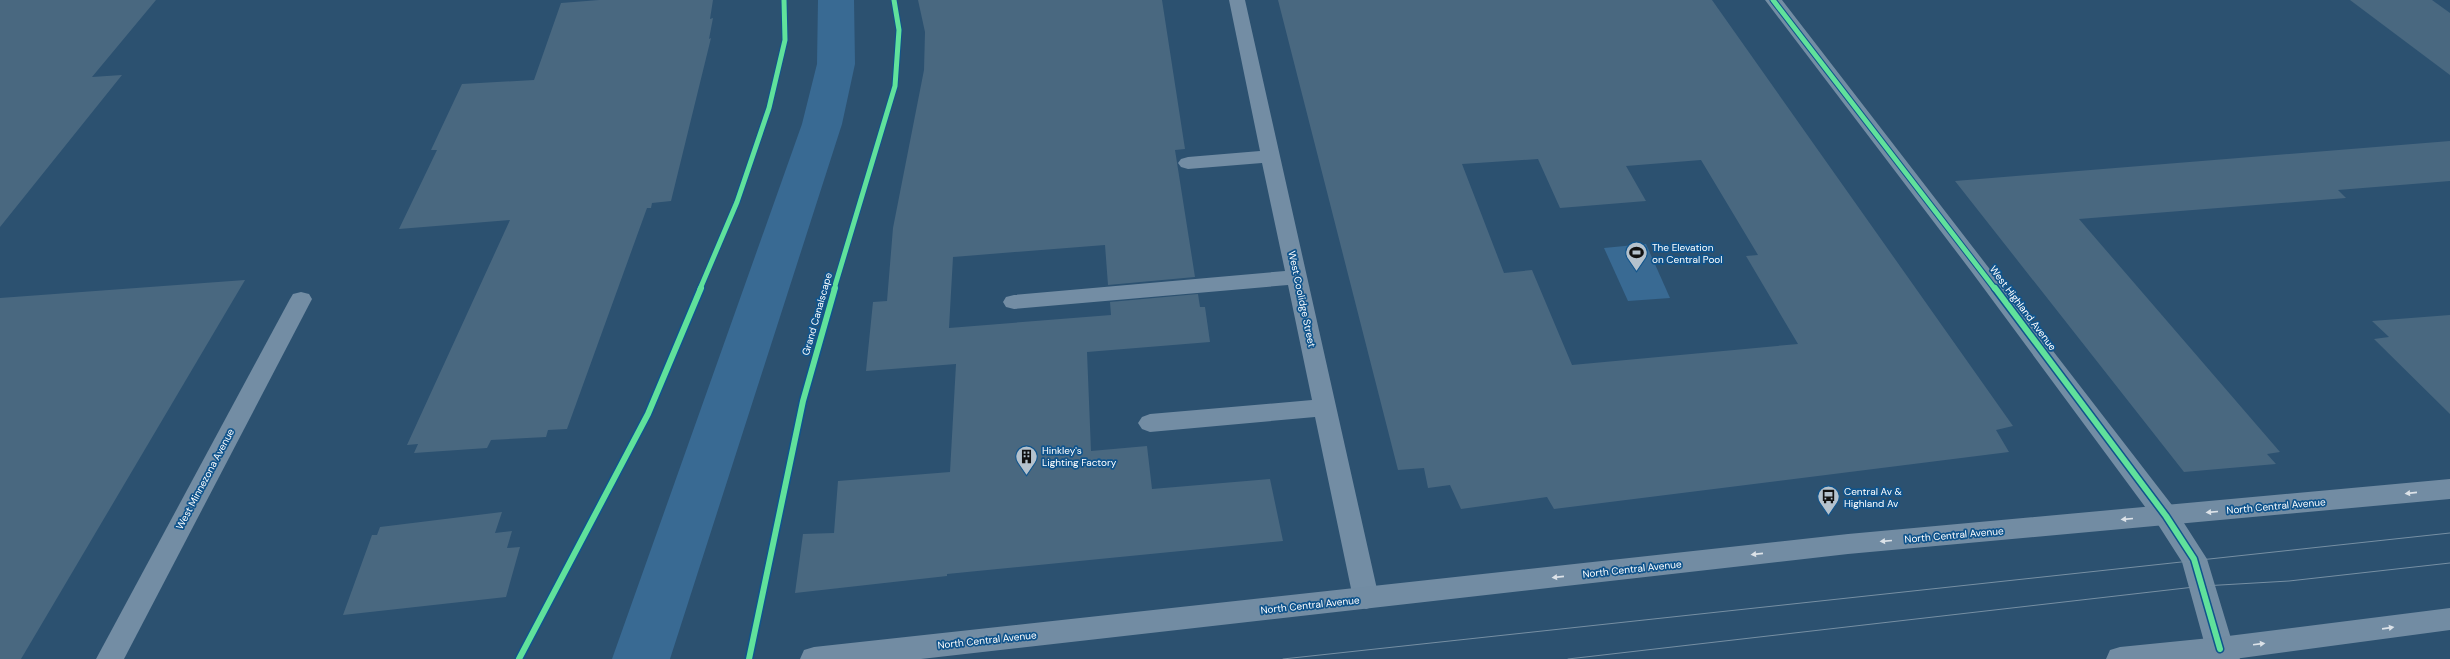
<svg xmlns="http://www.w3.org/2000/svg" width="2450" height="659" viewBox="0 0 2450 659" font-family="'DM Sans',sans-serif">
<rect width="100%" height="100%" fill="#2c5170"/>
<!-- water -->
<polygon fill="#396a93" points="1645,244 1646,244 1670,298 1628,301 1604,248"/>
<g fill="none" stroke-linecap="round" stroke-linejoin="round">
<!-- canal -->
<polygon fill="#396a93" fill-rule="evenodd" points="818,0 854,0 855,64 842,124 670,659 612,659 802,124 817,64"/>
</g>
<!-- building -->
<g fill="#496880" fill-rule="evenodd">
<polygon points="0,0 156,0 92,77 122,75 0,227"/>
<polygon points="599,0 713,0 710,19 713,18 709,39 711,38 671,201 652,203 651,208 647,208 567,429 548,430 546,437 491,440 487,448 414,453 418,444 407,445 510,220 399,229 437,150 431,150 462,84 534,80 561,3"/>
<polygon points="918,0 1162,0 1185,149 1175,150 1195,277 1108,285 1105,245 953,257 949,328 1111,315 1110,302 1198,294 1200,307 1205,307 1210,342 1087,352 1091,451 1147,446 1152,489 1270,479 1283,541 947,574 947,576 795,593 803,534 834,533 838,481 950,472 956,364 866,371 873,302 887,301 893,228 924,70 925,32"/>
<path d="M 1278,0 L 1712,0 L 2013,426 L 1996,430 L 2009,452 L 1554,509 L 1547,497 L 1461,509 L 1450,485 L 1428,488 L 1424,468 L 1398,470 ZM 1538,159 L 1560,208 L 1646,201 L 1626,166 L 1701,160 L 1758,255 L 1746,256 L 1798,344 L 1572,365 L 1532,270 L 1504,273 L 1462,164 Z"/>
<polygon points="2350,0 2432,0 2450,13 2450,75"/>
<polygon points="2450,141 2450,181 2338,190 2346,198 2079,219 2280,452 2267,454 2276,464 2184,472 1955,181"/>
<polygon points="245,280 21,659 0,659 0,298"/>
<polygon points="2450,315 2450,414 2374,339 2389,337 2372,321"/>
<polygon points="502,512 495,533 512,531 507,548 520,547 506,597 343,615 372,535 377,535 380,527"/>
</g>
<g fill="none" stroke-linecap="round" stroke-linejoin="round">
<!-- minor -->
<g fill="#738da4" fill-rule="evenodd">
<polygon points="1229,0 1245,0 1379,598 1375,606 1366,609 1357,606 1353,598 1315,417 1150,432 1142,429 1138,423 1142,417 1150,414 1312,400 1288,285 1014,309 1006,307 1003,302 1006,297 1014,295 1285,271 1262,163 1188,169 1181,167 1178,163 1181,159 1188,157 1260,151"/>
<polygon points="1765,0 1782,0 2175,509 2207,559 2233,645 2240,659 2211,659 2206,649 2182,562 2157,523 1971,271"/>
<polygon points="301,292 309,294 312,299 124,659 96,659 290,299 293,294"/>
</g>
<!-- major -->
<g fill="#728ca3" fill-rule="evenodd">
<polygon points="2450,479 2450,499 1848,554 921,659 800,659 804,650 814,647 1848,534"/>
<polygon points="2450,608 2450,630 2234,659 2106,659 2110,650 2120,647 2220,637"/>
</g>
<!-- tram -->
<g stroke="#768fa3" stroke-width="1">
<polyline points="1283,659 2450,533"/>
<polyline points="1568,659 2203,586 2289,581 2450,563"/>
</g>
<defs>
<g id="cycleway-far1">
<polyline points="1773,0 1995,289"/>
<polyline points="700,289 737,202 769,108 785,40 784,0"/>
<polyline points="834,289 895,86 899,30 894,0"/>
</g>
<g id="cycleway">
<polyline points="1995,288 2166,516 2194,559 2220,649"/>
<polyline points="519,659 648,414 701,288"/>
<polyline points="749,659 803,401 835,288"/>
</g>
</defs>
<!-- cycleway-far1 casing -->
<use href="#cycleway-far1" stroke="#10548c" stroke-width="7"/>
<!-- cycleway casing -->
<use href="#cycleway" stroke="#10548c" stroke-width="9"/>
<!-- cycleway-far1 -->
<use href="#cycleway-far1" stroke="#60e19b" stroke-width="5"/>
<!-- cycleway -->
<use href="#cycleway" stroke="#60e19b" stroke-width="6"/>
</g>
<!-- one-way arrows -->
<defs><path id="oneway-solid" d="M-6-.8H1V-3.2L6.5 0L1 3.2V.8H-6Z"/></defs>
<g fill="#dce2e8">
<use href="#oneway-solid" transform="translate(2411 493) rotate(174)"/>
<use href="#oneway-solid" transform="translate(2212 512) rotate(175)"/>
<use href="#oneway-solid" transform="translate(2127 519) rotate(175)"/>
<use href="#oneway-solid" transform="translate(1886 541) rotate(175)"/>
<use href="#oneway-solid" transform="translate(1757 554) rotate(174)"/>
<use href="#oneway-solid" transform="translate(1558 577) rotate(174)"/>
<use href="#oneway-solid" transform="translate(2388 628) rotate(-8)"/>
<use href="#oneway-solid" transform="translate(2259 644) rotate(-7)"/>
</g>
<!-- icons -->
<defs>
<symbol id="stadium-pin" viewBox="-11 -11 22 30"><path d="M0 17L-7.5 6A9.5 9.5 0 1 1 7.5 6Z" fill="#b5c2cd" stroke="#10548c"/><path d="M0-5a6.5 5 0 1 0 0 10a6.5 5 0 1 0 0-10ZM-3.5-1.8h7v3.6h-7Z" fill="#111"/></symbol>
<symbol id="building-pin" viewBox="-11 -11 22 30"><path d="M0 17L-7.5 6A9.5 9.5 0 1 1 7.5 6Z" fill="#b5c2cd" stroke="#10548c"/><path d="M-4-6H4V6H1V3H-1V6H-4ZM-2.5-4.3h1.7v1.8h-1.7ZM.8-4.3h1.7v1.8H.8ZM-2.5-1h1.7V.8h-1.7ZM.8-1h1.7V.8H.8Z" fill="#111"/></symbol>
<symbol id="bus-pin" viewBox="-11 -11 22 30"><path d="M0 17L-7.5 6A9.5 9.5 0 1 1 7.5 6Z" fill="#b5c2cd" stroke="#10548c"/><path d="M-5-6H5V4H4V6H2V4H-2V6H-4V4H-5ZM-3.5-4V0h7V-4ZM-3.5 1.2v1.5H-2V1.2ZM2 1.2v1.5H3.5V1.2Z" fill="#111"/></symbol>
</defs>
<g fill-rule="evenodd">
<use href="#stadium-pin" x="1624" y="240" width="25" height="34"/>
<use href="#building-pin" x="1014" y="444" width="25" height="34"/>
<use href="#bus-pin" x="1816" y="484" width="25" height="34"/>
</g>
<g text-anchor="middle" dominant-baseline="central" stroke-width="3.5" stroke-linejoin="round" paint-order="stroke">
<!-- poi labels -->
<g font-size="10" fill="#fff" stroke="#10548c" text-anchor="start">
<text x="1652" y="247">The Elevation<tspan x="1652" dy="12">on Central Pool</tspan></text>
<text x="1042" y="450">Hinkley's<tspan x="1042" dy="12">Lighting Factory</tspan></text>
<text x="1844" y="491">Central Av &amp;<tspan x="1844" dy="12">Highland Av</tspan></text>
</g>
<!-- street labels -->
<g font-size="10" fill="#fff" stroke="#10548c">
<text transform="translate(1302 299) rotate(78)">West Coolidge Street</text>
<text transform="translate(2023 308) rotate(53)">West Highland Avenue</text>
<text transform="translate(817 314) rotate(-74)">Grand Canalscape</text>
<text transform="translate(205 479) rotate(-62)">West Minnezona Avenue</text>
<text transform="translate(2276 506) rotate(-5)">North Central Avenue</text>
<text transform="translate(1954 535) rotate(-5)">North Central Avenue</text>
<text transform="translate(1632 569) rotate(-6)">North Central Avenue</text>
<text transform="translate(1310 605) rotate(-6)">North Central Avenue</text>
<text transform="translate(987 640) rotate(-6)">North Central Avenue</text>
</g>
</g>
</svg>
